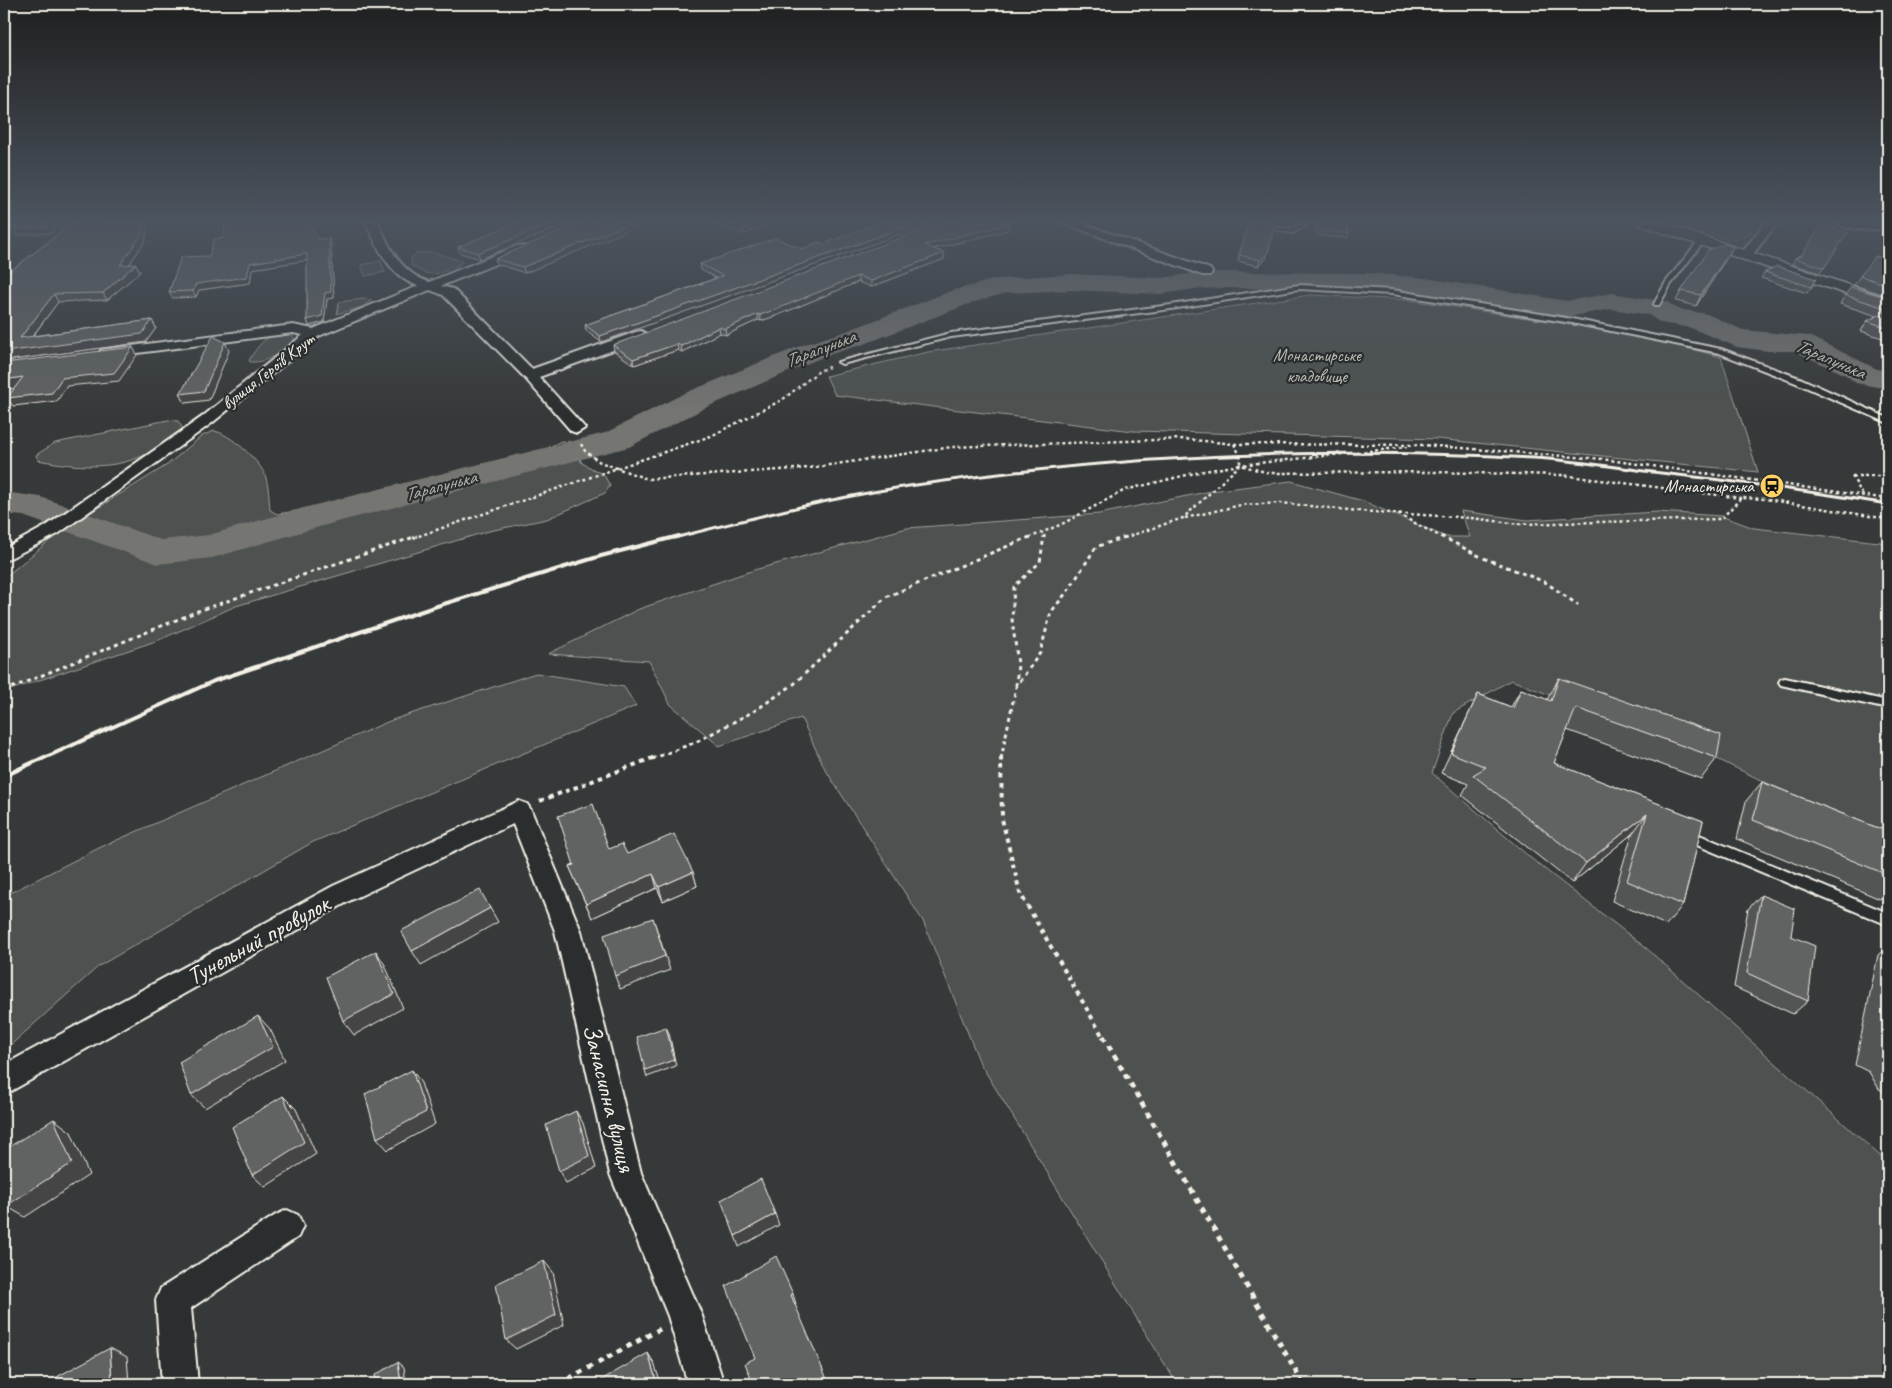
<svg xmlns="http://www.w3.org/2000/svg" width="1892" height="1388" viewBox="0 0 1892 1388" font-family="Caveat,sans-serif">
<rect width="100%" height="100%" fill="#363939"/>
<filter id="ink" filterUnits="userSpaceOnUse"><feTurbulence type="fractalNoise" baseFrequency=".02" numOctaves="2"/><feDisplacementMap in="SourceGraphic" scale="10" xChannelSelector="R" yChannelSelector="G"/><feConvolveMatrix kernelMatrix="1 2 1 2 8 2 1 2 1" color-interpolation-filters="sRGB"/></filter>
<g filter="url(#ink)">
<!-- built -->
<polygon fill="#434645" points="1667,222 1767,222 1746,247"/>
<!-- green -->
<g fill="#4e514f" stroke="#a1a19c">
<polygon points="1681,222 1720,222 1753,232 1732,241 1677,223"/>
<path d="M 432,252 L 462,261 L 460,264 C 441,273 430,280 411,265 L 411,258 L 417,253 Z"/>
<polygon points="381,261 385,272 365,276 361,265"/>
<polygon points="1310,295 1409,300 1580,326 1669,343 1721,357 1758,472 1437,439 1133,431 835,395 826,376 928,352"/>
<polygon points="363,299 372,300 362,307 337,314 339,302"/>
<path d="M 277,334 L 291,334 L 295,339 C 281,351 270,363 250,362 L 249,360 C 257,348 262,338 277,334 Z"/>
<path d="M 168,420 L 178,421 L 183,429 C 139,470 95,471 38,460 L 36,455 L 55,443 Z"/>
<path d="M 214,431 C 229,433 259,460 265,475 C 269,486 269,499 270,510 L 277,514 L 315,508 L 436,476 L 508,462 L 542,451 L 561,441 L 571,442 L 582,463 L 604,475 L 610,486 L 605,493 L 547,519 L 489,531 L 236,606 L 159,640 L 4,692 L 4,578 L 61,531 L 167,465 L 202,436 Z"/>
<polygon points="1291,481 1363,501 1446,537 1470,537 1461,511 1527,520 1657,512 1721,516 1754,528 1888,543 1888,841 1715,758 1511,680 1453,713 1432,773 1533,860 1646,948 1888,1163 1888,1384 1177,1384 980,1063 923,921 825,769 801,718 719,746 670,704 649,661 548,654 639,609 754,570 907,528 1099,514 1211,491"/>
<polygon points="536,673 624,687 636,706 313,842 99,966 4,1051 4,896 101,847 392,720"/>
</g>
<g fill="none" stroke-linecap="round" stroke-linejoin="round">
<!-- river -->
<polygon fill="#757572" fill-rule="evenodd" points="1222,272 1368,273 1425,278 1567,301 1612,293 1667,302 1678,309 1707,314 1743,330 1809,336 1877,369 1888,371 1888,389 1856,383 1846,375 1794,351 1768,351 1737,347 1691,328 1661,323 1649,315 1612,309 1567,317 1425,294 1368,289 1222,288 1194,289 1162,294 1071,290 1006,293 971,303 864,344 825,356 707,407 629,447 333,523 212,558 158,564 23,516 4,514 4,492 41,497 161,540 209,535 307,507 605,433 685,393 805,344 844,332 951,291 996,279 1071,274 1162,278 1194,273"/>
<defs>
<g id="service">
<polygon points="1302,224 1307,225 1292,233 1274,229 1277,227 1291,229"/>
<polygon points="1700,239 1705,240 1671,284 1659,305 1655,305 1654,304 1666,282"/>
<polygon points="1299,285 1392,290 1572,319 1721,349 1802,379 1888,418 1888,423 1796,383 1719,353 1572,323 1392,294 1299,289 1171,309 951,337 842,364 838,362 951,333 1171,305"/>
<polygon points="1785,678 1888,701 1888,709 1781,685 1779,682 1781,679"/>
<polygon points="1685,829 1888,913 1888,925 1680,838 1679,834 1680,830"/>
</g>
<g id="minor">
<polygon points="4,222 32,222 26,225 4,227"/>
<path d="M 366,222 L 378,222 C 389,248 401,273 429,282 L 517,246 L 525,246 L 525,252 L 441,286 L 453,289 L 532,369 L 636,332 L 641,331 L 648,335 L 646,338 L 539,377 L 585,428 L 577,433 L 571,431 L 525,378 L 443,295 L 430,290 L 319,336 L 212,423 L 58,534 L 4,561 L 4,549 L 46,526 L 202,417 L 303,335 L 293,333 L 106,357 L 99,353 L 101,350 L 293,325 L 313,329 L 418,286 C 390,277 377,247 366,222 Z"/>
<polygon points="1061,222 1078,222 1210,269 1212,272 1210,275 1202,275"/>
<polygon points="1766,222 1778,222 1750,258 1742,258 1740,255"/>
<path d="M 1835,222 L 1888,222 L 1888,226 C 1878,232 1844,230 1835,222 Z"/>
<polygon points="519,801 527,804 531,810 581,931 641,1173 702,1316 724,1384 688,1384 668,1316 610,1174 555,931 513,824 351,900 4,1095 4,1065 333,886"/>
<polygon points="287,1210 298,1215 303,1226 298,1237 191,1308 198,1384 162,1384 156,1300 161,1288 276,1215"/>
</g>
<polygon id="tertiary" points="1638,222 1660,222 1888,298 1888,308 1640,225"/>
</defs>
<!-- service casing -->
<use href="#service" stroke="#f4f1e8" stroke-width="4"/>
<!-- minor casing -->
<use href="#minor" stroke="#f4f1e8" stroke-width="4"/>
<!-- tertiary casing -->
<use href="#tertiary" stroke="#f4f1e8" stroke-width="3"/>
<!-- path-far4 -->
<polyline stroke="#f4f1e8" stroke-width="2" stroke-dasharray="2.5 2.5" stroke-linecap="butt" points="533,238 574,222"/>
<!-- path-far3 -->
<g stroke="#f4f1e8" stroke-width="2.5" stroke-dasharray="3 3" stroke-linecap="butt">
<polyline points="581,444 585,451 600,462 647,479 809,468 952,447 1184,439 1234,444 1422,445 1602,459 1888,499"/>
<polyline points="1234,444 1240,455 1240,465"/>
<polyline points="1852,476 1888,476"/>
<polyline points="1852,476 1862,494"/>
<polyline points="1398,514 1443,538"/>
<polyline points="1185,518 1241,505 1281,503 1359,511 1471,518 1519,524 1721,519 1741,498 1765,499 1888,519"/>
<polyline points="413,538 711,436 782,400 819,371 829,367"/>
<polyline points="1029,538 1062,524 1125,490 1199,472 1240,465 1269,473 1434,472 1561,475 1741,498"/>
<polyline points="1044,538 1045,532"/>
<polyline points="1124,538 1183,518 1240,465 1407,447"/>
</g>
<!-- path-far2 -->
<g stroke="#f4f1e8" stroke-width="3" stroke-dasharray="4 4" stroke-linecap="butt">
<polyline points="1441,536 1481,557 1545,582 1578,605"/>
<polyline points="1016,686 1018,664 1012,619 1014,587 1040,562 1044,536"/>
<polyline points="4,691 198,611 417,536"/>
<polyline points="652,759 696,742 756,710 794,684 886,597 1032,536"/>
<polyline points="1001,759 1016,687 1040,653 1051,612 1070,588 1096,547 1128,536"/>
</g>
<!-- path-far1 -->
<g stroke="#f4f1e8" stroke-width="4" stroke-dasharray="4.5 4.5" stroke-linecap="butt">
<polyline points="1001,757 1002,819 1020,893 1103,1037"/>
<polyline points="540,801 655,757"/>
</g>
<!-- path -->
<g stroke="#f4f1e8" stroke-width="5" stroke-dasharray="5.5 5.5" stroke-linecap="butt">
<polyline points="1103,1036 1303,1384"/>
<polyline points="559,1384 660,1329"/>
</g>
<!-- service -->
<use href="#service" fill="#2a2d2e" fill-rule="evenodd"/>
<!-- minor -->
<use href="#minor" fill="#2a2d2e" fill-rule="evenodd"/>
<!-- tertiary -->
<use href="#tertiary" fill="#2a2d2e" fill-rule="evenodd"/>
<!-- rail-far2 -->
<path stroke="#f4f1e8" stroke-width="3" d="M 674,538 C 752,518 830,498 909,486 C 1115,455 1326,447 1534,458 C 1571,460 1608,466 1644,471 C 1726,480 1807,491 1888,504"/>
<!-- rail-far1 -->
<polyline stroke="#f4f1e8" stroke-width="4" points="42,759 214,681 437,606 601,556 679,536"/>
<!-- rail -->
<polyline stroke="#f4f1e8" stroke-width="4.5" points="4,776 45,757"/>
</g>
<!-- wall -->
<g fill="#535554" stroke="#f4f1e8">
<polygon points="74,222 149,222 145,241 129,265 136,264 140,272 107,300 58,302 33,336 152,320 156,328 146,342 4,361 4,276"/>
<polygon points="517,222 480,259 460,253 458,247"/>
<polygon points="582,222 525,273 497,264 495,259"/>
<polygon points="707,222 774,222 744,234"/>
<polygon points="1275,222 1266,259 1258,266 1238,261 1239,255"/>
<polygon points="1314,222 1346,222 1349,233 1348,238 1318,236"/>
<polygon points="1009,224 1008,230 934,249 944,253 944,259 871,287 858,282 778,315 761,321 758,320 726,335 720,333 682,352 678,350 634,365 614,351 613,345"/>
<polygon points="1848,232 1820,273 1792,264 1795,258"/>
<polygon points="224,238 318,239 331,244 334,298 327,299 324,322 309,326 307,260 252,269 250,283 199,290 196,297 172,298 169,292 209,256"/>
<polygon points="1733,247 1728,256 1696,306 1676,301 1681,291"/>
<polygon points="802,249 601,342 586,331 585,325 716,278 701,270 700,264"/>
<polygon points="1888,259 1888,296 1854,285 1860,276"/>
<polygon points="1765,272 1813,285 1807,293 1761,278"/>
<polygon points="1845,295 1888,298 1888,340 1861,331 1867,321 1877,316 1840,304"/>
<polygon points="1559,678 1717,758 1701,779 1567,730 1554,763 1703,821 1683,905 1666,925 1612,901 1632,834 1572,883 1462,795 1468,784 1441,773 1478,694 1511,707 1521,689 1547,700"/>
<polygon points="1762,782 1888,832 1888,896 1885,894 1880,899 1737,839 1746,801"/>
<polygon points="609,849 693,872 697,886 663,901 657,888 592,918 569,866"/>
<polygon points="1761,895 1791,936 1808,1001 1793,1014 1734,987 1748,909"/>
<polygon points="1888,945 1888,1094 1879,1089 1869,1072 1855,1065 1878,955"/>
</g>
<!-- shaded-wall -->
<g fill="#444545" stroke="#f4f1e8">
<polygon points="51,222 59,222 51,233 18,235 15,229"/>
<polygon points="144,222 149,222 145,241 124,272 120,265"/>
<polygon points="556,222 571,222 480,259 478,253"/>
<polygon points="634,222 648,222 525,273 523,267"/>
<polygon points="760,222 774,222 744,234 743,229"/>
<polygon points="919,222 934,222 601,342 600,336"/>
<polygon points="1001,222 1015,222 1009,224 1008,230 925,251 925,245"/>
<polygon points="1275,222 1266,259 1258,266 1260,260"/>
<polygon points="329,238 331,244 334,298 327,299 324,322 309,326 307,320"/>
<polygon points="1733,247 1728,256 1696,306 1701,295"/>
<polygon points="944,253 944,259 871,287 871,281"/>
<polygon points="307,254 309,260 252,269 250,283 199,290 196,297 193,291 196,284 250,263"/>
<polygon points="136,264 140,272 107,300 103,293"/>
<polygon points="858,276 858,282 778,315 761,321 760,315"/>
<polygon points="54,294 58,302 25,346 20,338"/>
<polygon points="758,314 758,320 726,335 725,329"/>
<polygon points="152,320 156,328 146,342 4,361 4,352"/>
<polygon points="719,327 720,333 682,352 681,346"/>
<polygon points="225,342 229,351 209,400 185,403 180,394"/>
<polygon points="677,344 678,350 634,365 633,359"/>
<polygon points="133,347 137,355 119,381 67,386 57,401 13,406 7,398 62,378"/>
<polygon points="23,377 28,386 4,390 4,380"/>
<polygon points="1647,814 1632,834 1572,883 1586,863"/>
<polygon points="693,872 697,886 663,901 659,887"/>
<polygon points="653,874 657,888 592,918 586,904"/>
<polygon points="490,908 498,922 421,965 412,951"/>
<polygon points="653,918 670,970 620,989 615,976"/>
<polygon points="376,951 385,965 403,1008 354,1035 343,1021"/>
<polygon points="258,1016 270,1029 285,1060 205,1108 191,1095"/>
<polygon points="666,1027 669,1033 676,1066 647,1077 645,1070"/>
<polygon points="412,1070 421,1083 435,1124 388,1150 377,1138"/>
<polygon points="283,1096 296,1109 316,1154 265,1187 252,1175"/>
<polygon points="576,1111 583,1123 596,1168 566,1183 559,1171"/>
<polygon points="54,1119 71,1132 89,1175 25,1217 6,1206"/>
<polygon points="775,1214 779,1225 739,1247 735,1236"/>
<polygon points="544,1261 553,1272 564,1325 516,1349 506,1340"/>
<polygon points="793,1294 796,1304 794,1305 791,1295"/>
<polygon points="110,1348 127,1357 129,1384 112,1384"/>
<polygon points="648,1353 654,1363 661,1384 657,1384"/>
<polygon points="398,1362 404,1367 406,1384 401,1384"/>
<polygon points="294,1379 302,1384 294,1384"/>
</g>
<!-- building -->
<g fill="#616362" stroke="#f4f1e8">
<polygon points="21,222 51,222 47,227 15,229"/>
<polygon points="74,222 144,222 142,234 120,265 136,264 103,293 54,294 20,338 152,320 142,334 4,352 4,276"/>
<polygon points="225,222 308,222 318,239 329,238 331,292 325,293 322,316 307,320 307,254 250,263 247,277 196,284 193,291 169,292 181,257 209,256 214,239 224,238"/>
<polygon points="517,222 556,222 478,253 458,247"/>
<polygon points="582,222 634,222 523,267 495,259"/>
<polygon points="723,222 760,222 743,229"/>
<polygon points="879,222 919,222 600,336 585,325 723,276 700,264 776,238 802,249 818,242 824,244"/>
<polygon points="943,222 1002,222 1009,224 925,245 944,253 871,281 858,276 777,309 760,315 758,314 725,329 719,327 681,346 677,344 633,359 613,345"/>
<polygon points="1249,222 1275,222 1268,253 1260,260 1239,255"/>
<polygon points="1317,222 1346,222 1349,233 1319,231"/>
<polygon points="1821,226 1848,232 1824,268 1795,258 1801,256"/>
<polygon points="1725,244 1733,247 1701,295 1681,291 1708,250"/>
<polygon points="1875,256 1888,259 1888,285 1860,276"/>
<polygon points="1777,266 1816,279 1811,287 1765,272"/>
<polygon points="1851,287 1888,298 1888,309 1845,295"/>
<polygon points="1888,311 1888,328 1867,321"/>
<polygon points="213,336 225,342 204,391 180,394"/>
<polygon points="133,347 114,373 62,378 52,393 7,398 23,377 4,380 4,363"/>
<polygon points="1559,678 1721,735 1717,758 1576,708 1554,763 1703,821 1683,905 1627,881 1647,814 1586,863 1473,775 1486,767 1451,753 1478,694 1513,708 1521,689 1551,701"/>
<polygon points="1762,782 1888,832 1888,875 1753,820"/>
<polygon points="593,804 609,849 622,844 627,854 674,834 693,872 659,887 653,874 586,904 569,866 574,865 558,816"/>
<polygon points="480,890 490,908 412,951 401,931"/>
<polygon points="1761,895 1795,909 1791,936 1815,946 1808,1001 1747,973"/>
<polygon points="653,918 665,956 615,976 604,935"/>
<polygon points="376,951 394,994 343,1021 326,977"/>
<polygon points="258,1016 273,1047 191,1095 179,1062"/>
<polygon points="666,1027 674,1060 645,1070 637,1037"/>
<polygon points="412,1070 426,1112 377,1138 365,1094"/>
<polygon points="283,1096 304,1142 252,1175 232,1127"/>
<polygon points="576,1111 589,1156 559,1171 546,1125"/>
<polygon points="54,1119 72,1163 6,1206 4,1199 4,1150"/>
<polygon points="761,1179 775,1214 735,1236 721,1200"/>
<polygon points="776,1256 793,1294 791,1295 829,1384 753,1384 745,1363 755,1358 726,1286"/>
<polygon points="544,1261 556,1315 506,1340 496,1284"/>
<polygon points="110,1348 112,1384 55,1384 56,1384 55,1378"/>
<polygon points="648,1353 657,1384 596,1384 596,1383"/>
<polygon points="398,1362 401,1384 376,1384 375,1375"/>
<polygon points="294,1379 294,1384 285,1384"/>
</g>
</g>
<!-- sky -->
<linearGradient id="sky" x2="0" y2="1"><stop stop-color="#1e1f1f"/><stop offset="0.53" stop-color="#4c545f"/><stop offset="1" stop-color="#4c545f" stop-opacity="0"/></linearGradient>
<rect width="1892" height="416" fill="url(#sky)"/>
<!-- icons -->
<defs>
<symbol id="station-disc" viewBox="-11 -11 22 22"><circle r="9.5" fill="#ffd166" stroke="#2a2d2e"/><path d="M-3-6H3Q5-6 5-4V2Q5 4 3 4L4.5 6H3L1.5 4h-3L-3 6H-4.5L-3 4Q-5 4-5 2V-4Q-5-6-3-6ZM-3.5-4v3h7v-3ZM-3.5 1v1.5H-2V1ZM2 1v1.5H3.5V1Z" fill="#111"/></symbol>
</defs>
<g fill-rule="evenodd">
<use href="#station-disc" x="1758" y="472" width="28" height="28"/>
</g>
<g text-anchor="middle" dominant-baseline="central" stroke-width="4.5" stroke-linejoin="round" paint-order="stroke">
<!-- far-park labels -->
<g font-size="18" fill="#bab9b2" stroke="#2a2d2e">
<text x="1317" y="355">Монастирське<tspan x="1317" dy="21">кладовище</tspan></text>
</g>
<!-- far-street labels -->
<g font-size="18" fill="#f4f1e8" stroke="#2a2d2e">
<text transform="translate(268 371) rotate(-38)">вулиця Героїв Крут</text>
</g>
<!-- far-poi labels -->
<g font-size="18" fill="#f4f1e8" stroke="#2a2d2e" text-anchor="end">
<text x="1754" y="486">Монастирська</text>
</g>
<!-- far-water labels -->
<g font-size="19" font-style="italic" fill="#b4b3ad" stroke="#2a2d2e">
<text transform="translate(820 349) rotate(-21)">Тарапунька</text>
<text transform="translate(1830 359) rotate(23)">Тарапунька</text>
<text transform="translate(440 486) rotate(-15)">Тарапунька</text>
</g>
<!-- near-street labels -->
<g font-size="25" fill="#f4f1e8" stroke="#2a2d2e">
<text transform="translate(258 940) rotate(-29)">Тунельний провулок</text>
<text transform="translate(609 1098) rotate(76)">Занасипна вулиця</text>
</g>
</g>
<!-- margin -->
<rect width="1892" height="1388" fill="none" stroke="#2a2d2e" stroke-width="20"/>
<rect x="10" y="10" width="1872" height="1368" fill="none" stroke="#f4f1e8" stroke-width="2" filter="url(#ink)"/>
</svg>
